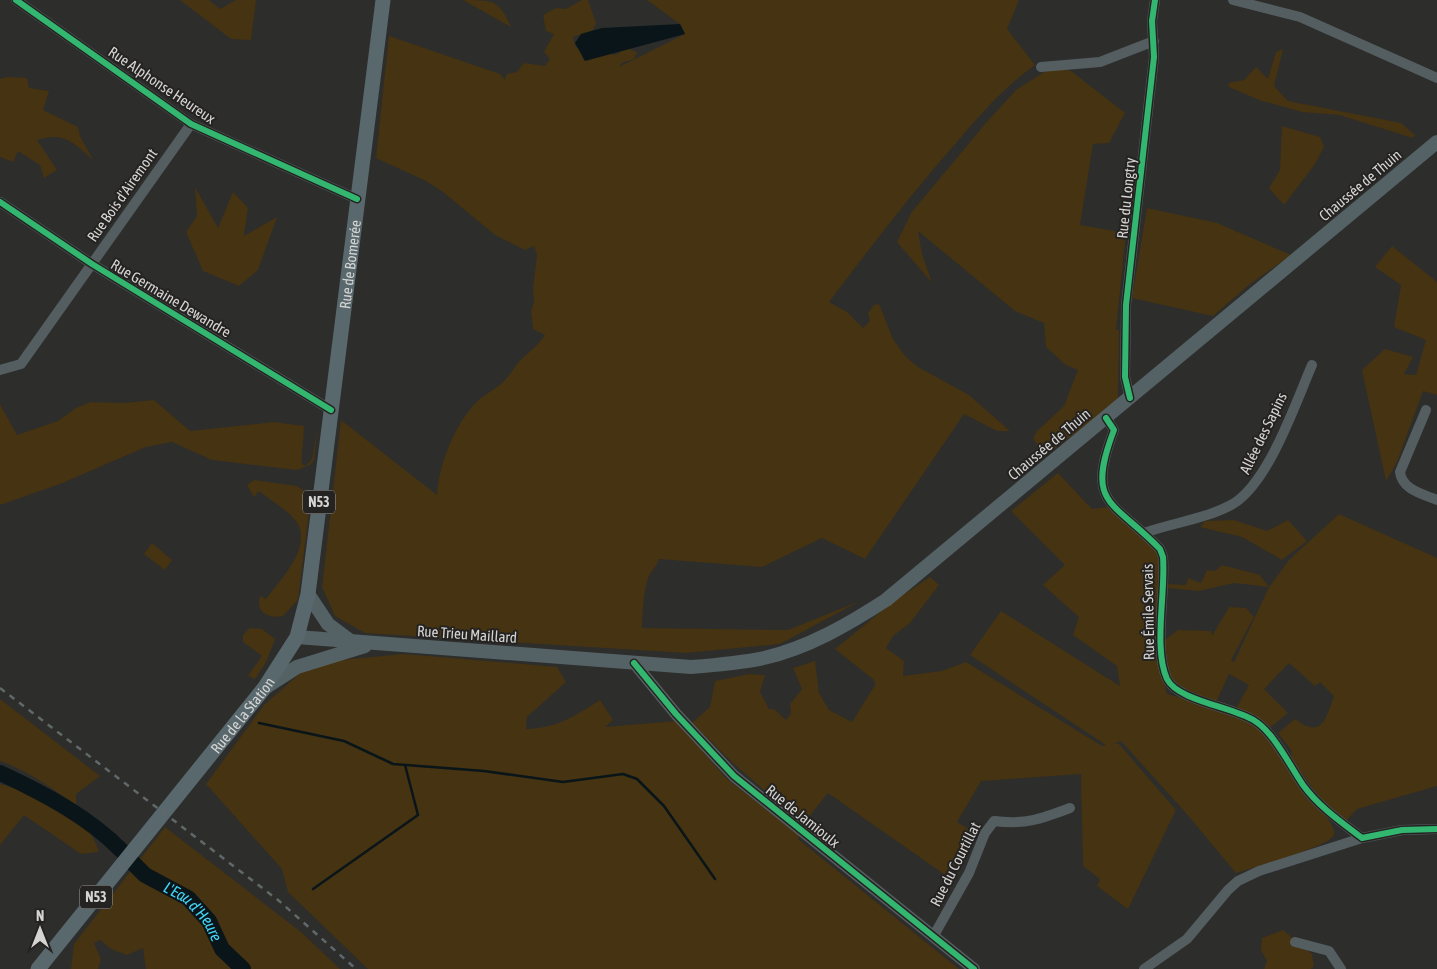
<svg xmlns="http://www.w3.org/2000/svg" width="1437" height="969" viewBox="0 0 1437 969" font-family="'Asap Condensed',sans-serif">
<rect width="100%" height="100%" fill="#2d2d2c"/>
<!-- green -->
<g fill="#453311">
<polygon points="180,0 209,0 220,9 236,0 256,0 251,40 231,39"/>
<path d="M 463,0 C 494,0 499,0 511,27 Z"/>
<path d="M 582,0 L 588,0 L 596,23 L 593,30 L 573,37 L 575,46 L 582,51 L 583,59 C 594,61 603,51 615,55 L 627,48 L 637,52 L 634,59 L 622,63 L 619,67 L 685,34 L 680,24 L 647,0 L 1019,0 L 1007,29 L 1035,65 C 1004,87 980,115 956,143 C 911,194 870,248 829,302 L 847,312 L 863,328 L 870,321 L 868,313 L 874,305 L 879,304 L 893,339 L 905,356 L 918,367 L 969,395 L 1010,431 L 997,431 L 964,414 L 865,559 L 822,538 L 762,567 L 659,559 C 657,566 652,570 649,576 C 644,587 642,616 642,628 L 788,630 L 860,601 L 780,644 L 686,653 L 365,633 L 335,616 L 322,587 L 341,420 L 437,495 C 439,463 456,420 480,399 C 488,392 498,388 505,380 C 512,373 516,363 524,357 C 532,349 539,344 545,335 L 533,329 L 531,311 L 534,302 L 533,288 L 537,255 L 534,246 L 525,250 L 495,235 L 443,192 L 426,181 L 376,158 L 389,36 L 500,74 L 505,80 L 507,74 L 517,72 L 524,63 L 545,66 L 550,59 L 544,52 L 554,34 L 546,31 L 543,15 L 556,8 L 566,9 Z"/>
<polygon points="1283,49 1274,86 1288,101 1401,123 1415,135 1413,138 1339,115 1302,112 1259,100 1229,87 1228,83 1244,80 1256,67 1268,79 1276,52"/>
<polygon points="1061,68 1071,71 1125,113 1109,143 1093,144 1080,225 1126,233 1116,330 1119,330 1118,400 1048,454 1039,448 1033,438 1037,431 1064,406 1078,370 1066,365 1046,347 1044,323 1015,311 918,231 922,254 932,283 897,242 911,213 985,124 1016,90 1044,72"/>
<path d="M 8,77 L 27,78 L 29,88 L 49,91 L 43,110 L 78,127 L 80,136 L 93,160 C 74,143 64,131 37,140 L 57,170 L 44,178 L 40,165 L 18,151 L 13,162 L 0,157 L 0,79 Z"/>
<polygon points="1282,126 1320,137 1324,147 1315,164 1284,205 1269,188 1280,170"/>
<polygon points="195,187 218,228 233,192 248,208 244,236 277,217 258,270 239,286 203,271 186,232 197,216"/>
<polygon points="1147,208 1217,223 1291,255 1250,284 1213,316 1132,298"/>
<polygon points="1392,246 1437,282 1437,395 1423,391 1397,462 1386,481 1362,370 1385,349 1413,357 1404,374 1416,375 1426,340 1394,327 1401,285 1375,267"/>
<path d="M 154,400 L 190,431 L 274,422 L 304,426 C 304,439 301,452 302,464 L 306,466 L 312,459 L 318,425 L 314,460 L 310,465 L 297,470 L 212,460 L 172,442 L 146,447 L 60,484 L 0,505 L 0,404 L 17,435 L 58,421 L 76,408 L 91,402 L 125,403 Z"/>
<path d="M 1058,473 L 1092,509 L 1107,507 L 1159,552 L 1160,667 L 1167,694 L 1214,707 L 1258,726 L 1325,814 C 1328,820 1336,829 1334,835 C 1329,847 1251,868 1236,873 L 1185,812 L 1121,741 L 1113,744 L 1118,743 L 1176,810 L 1128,909 L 1097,886 L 1100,879 L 1083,866 L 1081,774 L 981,781 L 957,822 L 970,830 L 948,877 L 828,793 L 803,824 L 734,764 L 692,723 L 710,707 L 715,681 L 749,674 L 765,675 L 760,692 L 769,709 L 774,709 L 786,720 L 791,713 L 790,704 L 802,689 L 793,668 L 815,661 L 819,693 L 829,710 L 852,722 L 875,685 L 874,680 L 835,649 L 894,601 L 930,577 L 939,585 L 910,623 L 893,636 L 886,648 L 904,661 L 903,676 L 942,671 L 966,662 L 1102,746 L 1106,745 L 970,655 L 1001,611 L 1120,686 L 1117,666 L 1073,635 L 1079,617 L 1043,585 L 1065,565 L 1011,511 Z"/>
<path d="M 254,480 L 297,486 L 303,490 L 310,504 L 298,600 L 283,616 C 268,619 255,612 260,596 L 266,599 C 280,580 314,546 296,521 C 287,510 270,500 259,491 L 254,497 L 247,485 Z"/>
<path d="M 1339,514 L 1437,558 L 1437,786 L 1357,809 L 1346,821 L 1328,807 L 1314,790 L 1292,760 L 1291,750 L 1278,733 L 1295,719 C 1322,740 1326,718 1334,696 L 1320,682 L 1315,686 L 1289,663 L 1264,689 L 1288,713 L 1271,727 L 1237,707 L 1249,685 L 1229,674 L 1216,702 L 1174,684 L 1169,674 L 1163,645 L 1166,639 L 1178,630 L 1211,631 L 1212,636 L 1229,607 L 1246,608 L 1254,617 L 1231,660 L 1234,662 L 1269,587 L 1234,583 L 1199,591 L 1167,588 L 1167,584 L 1186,585 L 1188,578 L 1201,583 L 1207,570 L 1215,571 L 1222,565 L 1260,575 L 1269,587 L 1289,560 Z"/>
<polygon points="1234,520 1267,531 1288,520 1307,541 1282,560 1242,537 1200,527 1205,521"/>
<polygon points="152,543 172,560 165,570 144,554"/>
<polygon points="250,628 262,629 275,639 266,662 255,679 248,676 262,656 243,642 243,635"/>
<path d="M 404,654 L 557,667 L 566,682 L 527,717 L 526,729 C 555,729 577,715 600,700 L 613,720 L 605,727 L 676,721 L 726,778 L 800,836 L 798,839 L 959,969 L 368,969 L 288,892 L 282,869 L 206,784 L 264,705 L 306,668 L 340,660 Z"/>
<path d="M 0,699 L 100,776 L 76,794 L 76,805 C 51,788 29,771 0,761 Z"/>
<path d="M 0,784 C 40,796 86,808 99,852 L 81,854 L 24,815 L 0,845 Z"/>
<polygon points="165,827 301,932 340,969 146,969 143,948 127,955 111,949 100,940 94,943 101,959 98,969 71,969 74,944"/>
<polygon points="1283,930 1312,954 1314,966 1311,969 1264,969 1267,961 1261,950 1262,938"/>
</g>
<!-- water -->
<polygon fill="#0a1519" points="680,24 685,34 585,61 575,43 581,34 602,28"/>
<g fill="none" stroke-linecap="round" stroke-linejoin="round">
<!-- stream -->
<g stroke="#0a1519" stroke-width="2.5">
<polyline points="259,723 344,741 393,764 484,771 563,782 623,774 637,779 664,806 715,879"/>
<polyline points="313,889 418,815 405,765"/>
</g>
<!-- river -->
<g stroke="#0a1519" stroke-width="16">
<path d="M 0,773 C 43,793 89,817 122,851"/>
<path id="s1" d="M 133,863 L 145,875 L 188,898 L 209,921 L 222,949 L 243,969"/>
</g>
<!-- minor -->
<g stroke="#545e61" stroke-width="10">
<polyline points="16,0 191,124 357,199"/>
<polyline points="1233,0 1300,17 1437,78"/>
<polyline points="1041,67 1100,62 1154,41"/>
<polyline points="0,202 92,264 331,410"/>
<polyline points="0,370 21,364 191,124"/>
<polyline points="1130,398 1125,377 1126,305 1154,57 1152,21 1155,0"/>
<path d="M 1426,410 L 1400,472 C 1402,490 1423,494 1437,500"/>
<path d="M 1106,418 L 1114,430 C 1085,506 1113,500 1160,549 L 1163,557 C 1166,592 1153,648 1167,679 C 1178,701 1234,707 1255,721 C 1274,733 1290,766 1303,785 C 1319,807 1341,822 1362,838 L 1402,830 L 1437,829"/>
<path d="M 1144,533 C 1172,523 1205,519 1231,505 C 1268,485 1295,404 1312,365"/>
<path d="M 933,937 L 969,873 L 985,833 L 994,821 C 1025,825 1041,819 1070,808"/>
<polyline points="1295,942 1329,951 1341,969"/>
<polyline points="1144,969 1187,939 1228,890 1238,881 1259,871 1362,838"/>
</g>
<!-- tertiary -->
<polyline stroke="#545e61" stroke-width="12" points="634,663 676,714 734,776 974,969"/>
<!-- secondary -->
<g stroke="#546265" stroke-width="14">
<polyline points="308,594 328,624 352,642"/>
<path d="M 297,637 L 691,667 C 716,665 740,663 764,658 C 808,648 849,624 886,600 L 1437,142"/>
<polyline points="266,687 297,667 365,646"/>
</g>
<!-- primary -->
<path stroke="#58686d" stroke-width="15" id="s2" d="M 38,969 L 265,687 L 297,637 L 308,594 L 383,0"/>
<!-- rail -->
<polyline stroke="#616869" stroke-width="2.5" stroke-dasharray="6 6" stroke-linecap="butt" points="0,688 278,900 356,969"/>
<defs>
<g id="cycleway">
<polyline points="16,0 191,124 357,199"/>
<polyline points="0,202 92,264 331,410"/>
<polyline points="1130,398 1125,377 1126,305 1154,57 1152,21 1155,0"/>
<path d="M 1106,418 L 1114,430 C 1085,506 1113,500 1160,549 L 1163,557 C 1166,592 1153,648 1167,679 C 1178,701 1234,707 1255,721 C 1274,733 1290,766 1303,785 C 1319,807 1341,822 1362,838 L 1402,830 L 1437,829"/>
<polyline points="634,663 676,714 734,776 974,969"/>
</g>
</defs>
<!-- cycleway casing -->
<use href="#cycleway" stroke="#242321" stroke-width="9"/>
<!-- cycleway -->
<use href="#cycleway" stroke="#33b770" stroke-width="6"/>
</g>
<g text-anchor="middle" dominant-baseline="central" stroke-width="4" stroke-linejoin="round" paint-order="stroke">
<!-- shield labels -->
<g fill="#242321" stroke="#a09f9e" stroke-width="1">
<rect x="303" y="490.5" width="32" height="23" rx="4"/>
<rect x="80" y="885.5" width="32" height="23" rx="4"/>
</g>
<g font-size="14" font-weight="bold" fill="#d5d4d3">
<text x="319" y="502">N53</text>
<text x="96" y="897">N53</text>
</g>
<!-- street labels -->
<g font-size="15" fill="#d5d4d3" stroke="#242321">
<text transform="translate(162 85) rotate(34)">Rue Alphonse Heureux</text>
<text transform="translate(1360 185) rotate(-40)">Chaussée de Thuin</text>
<text transform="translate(122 195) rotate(-55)">Rue Bois d'Airemont</text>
<text transform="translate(1126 198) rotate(-84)">Rue du Longtry</text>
<text stroke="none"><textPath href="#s2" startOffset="798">Rue de Bomerée</textPath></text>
<text transform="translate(171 298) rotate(31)">Rue Germaine Dewandre</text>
<text transform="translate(1263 433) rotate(-64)">Allée des Sapins</text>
<text transform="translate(1049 444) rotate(-40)">Chaussée de Thuin</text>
<text transform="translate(1148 612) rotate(-91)">Rue Émile Servais</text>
<text transform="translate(467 634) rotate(4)">Rue Trieu Maillard</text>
<text stroke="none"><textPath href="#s2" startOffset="326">Rue de la Station</textPath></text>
<text transform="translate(803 816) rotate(39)">Rue de Jamioulx</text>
<text transform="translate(955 864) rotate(-63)">Rue du Courtillat</text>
</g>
<!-- water labels -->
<g font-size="16" font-style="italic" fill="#45d5f7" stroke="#242321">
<text stroke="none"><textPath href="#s1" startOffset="79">L'Eau d'Heure</textPath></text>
</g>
</g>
<!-- north arrow -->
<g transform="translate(40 929)" stroke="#242321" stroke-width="4" paint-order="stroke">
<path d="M0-4L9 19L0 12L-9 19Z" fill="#d5d4d3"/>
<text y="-8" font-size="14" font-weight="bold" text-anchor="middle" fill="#d5d4d3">N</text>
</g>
</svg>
